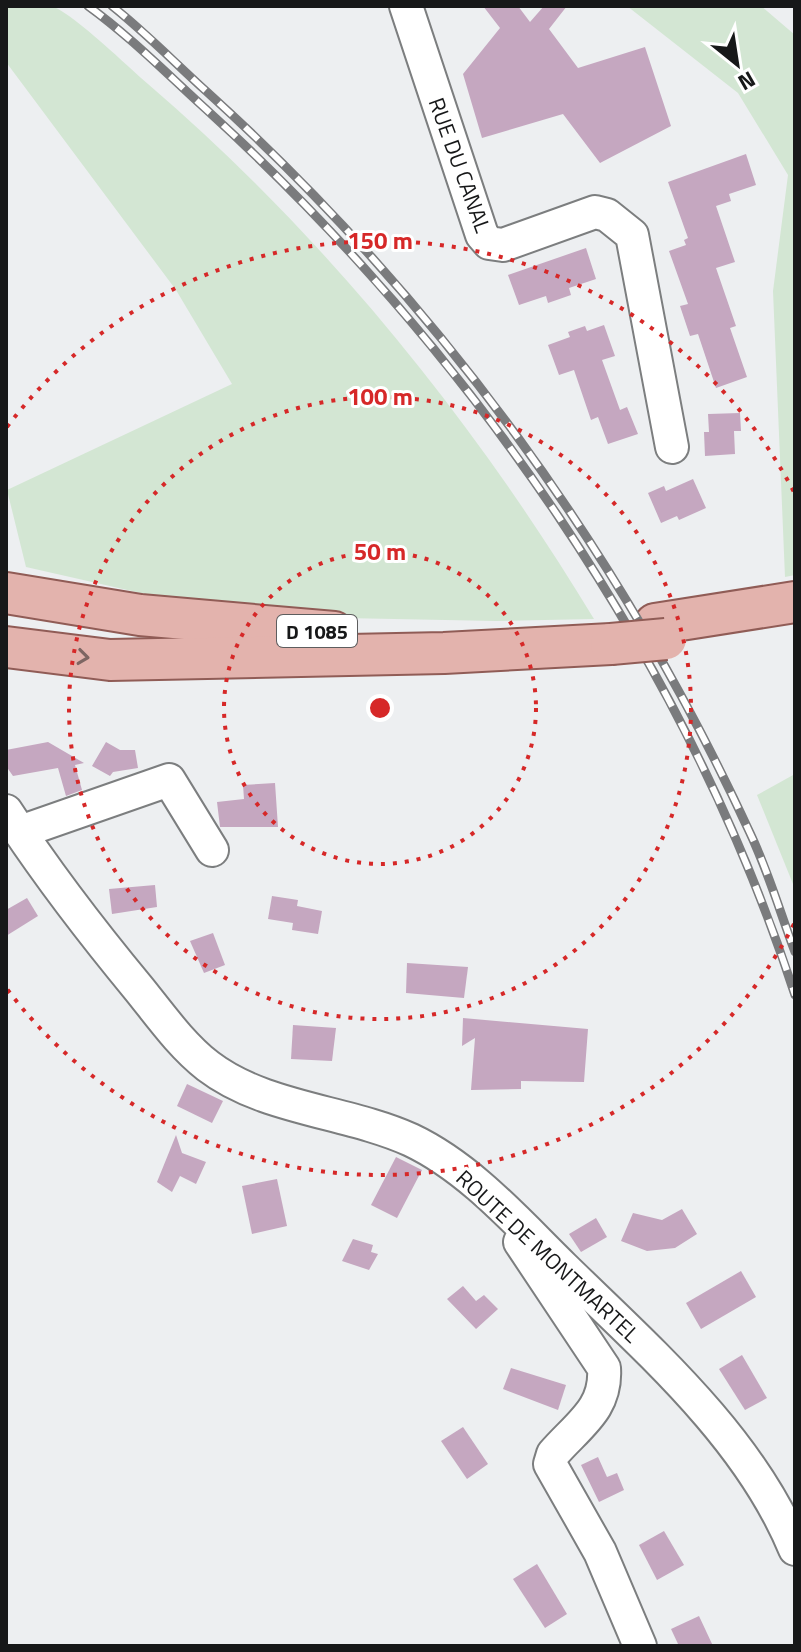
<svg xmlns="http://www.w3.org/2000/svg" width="801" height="1652" viewBox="0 0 801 1652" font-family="'Titillium Web',sans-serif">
<rect width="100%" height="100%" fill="#edeff1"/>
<!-- green -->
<g fill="#d3e6d3">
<path d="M 6,6 C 19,6 42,2 54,7 C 77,17 127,66 148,84 C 325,236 473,419 594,619 L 496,621 L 242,616 L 26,567 L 7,490 L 232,384 L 176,290 L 6,62 Z"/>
<polygon points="627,6 761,6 795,35 795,575 785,577 773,291 788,175 738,93"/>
<polygon points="795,774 795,889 757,795"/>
</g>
<!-- building -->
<g fill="#c5a7c0">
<polygon points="483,6 518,6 530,22 544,6 567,6 549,29 578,68 645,47 671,126 600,163 563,114 482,138 463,74 500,28"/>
<polygon points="746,154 756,185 729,194 731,201 716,206 735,262 716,268 736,326 730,328 747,377 716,388 698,334 690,336 680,306 688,304 669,251 686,245 684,240 688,238 668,182"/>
<polygon points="586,248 596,279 569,288 571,295 548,303 546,296 519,305 508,275"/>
<polygon points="604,325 615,356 602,360 620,410 627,407 638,434 608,444 598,417 591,420 574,370 559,375 548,345 570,337 568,332 585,326 587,331"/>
<polygon points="740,413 741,431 734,431 735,454 705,456 704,432 709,432 708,414"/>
<polygon points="693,479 706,508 679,520 677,516 661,523 648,493 664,486 666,491"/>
<polygon points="48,742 84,763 75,765 82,790 66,796 58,768 13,776 6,766 6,750"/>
<polygon points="106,742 120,750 135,750 138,768 113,772 110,776 92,766"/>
<polygon points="275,783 278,827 220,827 217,802 244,799 243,785"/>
<polygon points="155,885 157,907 112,914 109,889"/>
<polygon points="272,896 298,900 297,906 322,911 318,934 292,930 293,923 268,919"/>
<polygon points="27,898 38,916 6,936 6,910"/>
<polygon points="213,933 225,965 204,973 190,941"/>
<polygon points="407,963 468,967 464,998 406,993"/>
<polygon points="463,1018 588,1029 584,1082 521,1081 521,1089 471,1090 475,1038 462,1046"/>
<polygon points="293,1025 336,1028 332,1061 291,1059"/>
<polygon points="187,1084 223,1101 212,1123 177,1106"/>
<polygon points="176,1135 182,1153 206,1162 196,1184 180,1176 172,1192 157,1182"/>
<polygon points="396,1157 422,1170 397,1218 371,1205"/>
<polygon points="277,1179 287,1226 252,1234 242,1186"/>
<polygon points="682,1209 697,1234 675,1248 647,1251 621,1241 633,1213 662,1220"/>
<polygon points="596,1218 607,1237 581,1252 569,1234"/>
<polygon points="353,1239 373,1245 371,1252 378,1254 369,1270 342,1261"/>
<polygon points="741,1271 756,1297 701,1329 686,1303"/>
<polygon points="463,1286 476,1301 484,1295 498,1309 476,1329 447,1299"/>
<polygon points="742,1355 767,1398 745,1410 719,1369"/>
<polygon points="511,1368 566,1385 558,1410 503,1389"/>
<polygon points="463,1427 488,1464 467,1479 441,1441"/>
<polygon points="598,1457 607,1477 617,1473 624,1490 599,1502 581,1465"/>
<polygon points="664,1531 684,1565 657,1580 639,1545"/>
<polygon points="537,1564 567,1614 545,1628 513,1579"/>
<polygon points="699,1616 713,1646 679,1646 671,1629"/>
</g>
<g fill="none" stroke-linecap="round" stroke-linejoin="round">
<defs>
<g id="minor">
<polyline points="406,6 482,235 489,243 503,245 595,212 607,215 632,235 672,447"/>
<path d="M 6,811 C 47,874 91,931 139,989 C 160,1015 181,1045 208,1066 C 264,1109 347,1111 411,1140 C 470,1168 517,1222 563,1267 C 648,1350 749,1437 795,1549"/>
<polyline points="20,832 169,780 212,850"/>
<path d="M 520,1242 L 604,1368 C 607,1409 578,1425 553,1454 L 550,1464 L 600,1552 L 640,1646"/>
</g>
<g id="major">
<polyline points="6,593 140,615 334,632"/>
<polyline points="655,624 795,602"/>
<polyline points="6,647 110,660 444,653 611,644"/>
</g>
</defs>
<!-- minor casing -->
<use href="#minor" stroke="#7c7e7f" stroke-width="36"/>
<!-- major casing -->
<use href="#major" stroke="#905c56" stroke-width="44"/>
<!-- minor -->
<use href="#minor" stroke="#fff" stroke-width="32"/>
<!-- major -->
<use href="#major" stroke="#e3b3ad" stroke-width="40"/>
<defs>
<g id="rail">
<path d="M 88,6 C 131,37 169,76 209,112 C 468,348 686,660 795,995"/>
<path d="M 112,6 C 145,32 175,63 206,91 C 436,299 620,551 750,833 C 768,871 780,912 795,952"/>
</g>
</defs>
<!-- rail casing -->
<use href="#rail" stroke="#7a7b7d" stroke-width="9"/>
<!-- rail -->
<use href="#rail" stroke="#fff" stroke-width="6" stroke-dasharray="18" stroke-linecap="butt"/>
<defs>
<polyline id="major-bridge" points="611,644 666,639"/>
</defs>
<!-- major-bridge casing -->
<use href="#major-bridge" stroke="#905c56" stroke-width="44" stroke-linecap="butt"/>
<!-- major-bridge -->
<use href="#major-bridge" stroke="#e3b3ad" stroke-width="40"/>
</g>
<!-- one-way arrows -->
<defs><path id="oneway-chevron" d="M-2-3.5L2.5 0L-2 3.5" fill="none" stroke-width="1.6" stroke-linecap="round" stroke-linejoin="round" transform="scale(2)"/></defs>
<use stroke="#7d6663" href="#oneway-chevron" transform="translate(83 657) rotate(7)"/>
<!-- distance rings -->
<g fill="none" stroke="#d62828" stroke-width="4" stroke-dasharray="4 8">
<circle cx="380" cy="708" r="156"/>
<circle cx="380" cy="708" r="311"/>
<path d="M794 924A467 467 0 0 1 7 989M7 427A467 467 0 0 1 794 492"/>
</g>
<g text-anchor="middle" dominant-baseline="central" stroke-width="6" stroke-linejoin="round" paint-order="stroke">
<!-- shield labels -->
<rect fill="#fff" stroke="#5d5d5e" stroke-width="2" x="277" y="615" width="80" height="32" rx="6"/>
<g font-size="20" font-weight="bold" fill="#171819">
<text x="317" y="631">D 1085</text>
</g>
<!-- street labels -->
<g font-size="22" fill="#171819" stroke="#fff">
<text transform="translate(460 165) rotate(70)">RUE DU CANAL</text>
<text transform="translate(548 1256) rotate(43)">ROUTE DE MONTMARTEL</text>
</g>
</g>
<circle cx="380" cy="708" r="12" fill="#d62828" stroke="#fff" stroke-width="4"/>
<g font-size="24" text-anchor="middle" font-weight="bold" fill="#d62828" stroke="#fff" stroke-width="6" stroke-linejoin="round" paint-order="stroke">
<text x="380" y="249">150 m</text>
<text x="380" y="405">100 m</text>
<text x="380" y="560">50 m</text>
</g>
<!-- border -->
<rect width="801" height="1652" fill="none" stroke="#171819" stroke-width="16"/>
<!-- north arrow -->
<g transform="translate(737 64) rotate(150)" stroke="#ffffff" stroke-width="6" paint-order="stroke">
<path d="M0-6L14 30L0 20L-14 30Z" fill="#171819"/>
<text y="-12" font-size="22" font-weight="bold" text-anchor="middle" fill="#171819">N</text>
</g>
</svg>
